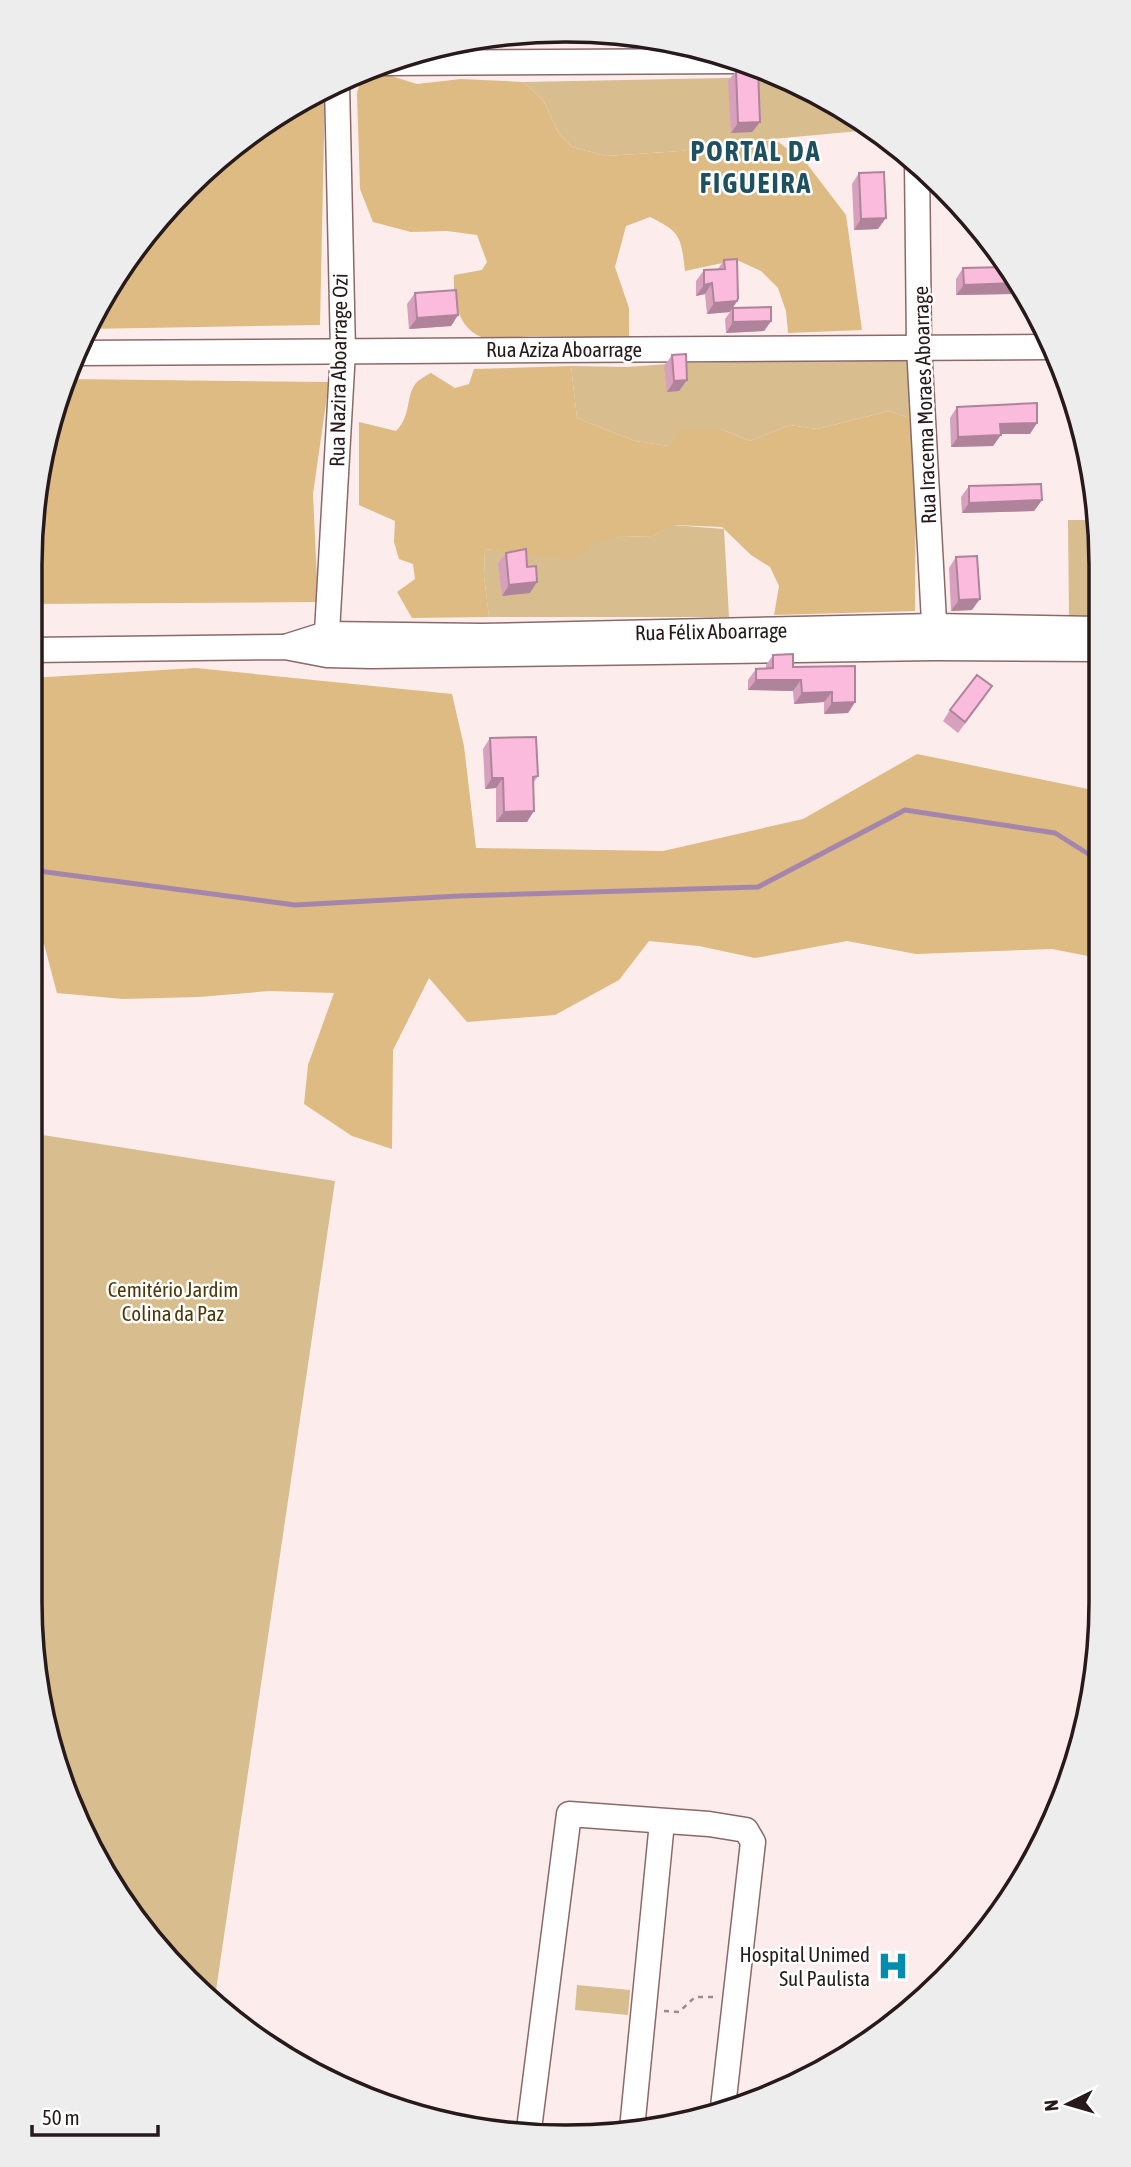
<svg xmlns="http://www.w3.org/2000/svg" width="1131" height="2167" viewBox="0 0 1131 2167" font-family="'Asap Condensed',sans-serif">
<rect width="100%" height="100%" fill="#fdecec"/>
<!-- green -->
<g fill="#d8bd8f">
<polygon points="781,77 803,85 870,130 729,143 681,151 606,156 572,147 559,134 543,100 523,82"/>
<polygon points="908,359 910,418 889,411 817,429 790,425 750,441 721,429 669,446 635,441 577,418 571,366 627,367 682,363"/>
<polygon points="1068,520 1097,520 1097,619 1069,619"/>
<polygon points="673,525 724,529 729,617 489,617 484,576 485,549 525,553 620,537 653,536"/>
<polygon points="30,1133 335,1181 215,1997 141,1928 58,1774 30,1601"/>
<polygon points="577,1985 630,1990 628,2015 575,2010"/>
</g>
<!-- forest -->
<g fill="#ddbb82">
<path d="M 385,74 L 417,84 L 461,79 L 523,82 L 543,100 L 559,134 L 572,147 L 606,156 L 681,151 L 729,143 L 776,140 L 807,164 L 846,215 L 862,330 L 788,333 L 786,311 L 778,288 L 761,271 L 737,260 L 685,271 C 681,237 681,232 650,217 L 626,226 L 615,267 L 629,308 L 629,337 C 597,338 565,336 533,336 C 517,336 494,343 479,336 C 457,326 453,297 454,275 L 482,270 L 487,262 L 477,235 L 447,231 L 411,232 L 373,222 L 360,189 L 357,93 L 362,76 Z"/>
<polygon points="325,89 320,325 85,329 141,239 213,162 298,101"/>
<path d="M 571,366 L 577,418 L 635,441 L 669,446 L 682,429 L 721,429 L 750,441 L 790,425 L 817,429 L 889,411 L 910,418 L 916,434 L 915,611 L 774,615 L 779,586 L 770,567 L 751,555 L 722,527 L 674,525 L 653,536 L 620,537 L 594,543 L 578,558 C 547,560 516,552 485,549 L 484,576 L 489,617 L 412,618 L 397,592 L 415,579 L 413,564 L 399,559 L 394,542 L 395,521 L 359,505 L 359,422 L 396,431 C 412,415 405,397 416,383 C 420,379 427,375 431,373 L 455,388 L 469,384 L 474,369 Z"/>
<polygon points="66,379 329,382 313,494 318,602 31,604 31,531 48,426"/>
<polygon points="196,668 452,694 464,746 476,848 663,851 803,819 917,754 1098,791 1098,958 1052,949 916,954 847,941 755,958 699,946 649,941 619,980 555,1015 467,1022 429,978 393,1050 392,1149 352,1136 304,1104 308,1065 334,993 270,991 199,997 123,999 57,993 44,944 30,935 31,678"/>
</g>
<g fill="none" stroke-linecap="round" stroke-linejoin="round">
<!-- stream -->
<polyline stroke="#a486ac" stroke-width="5" points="31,870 295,905 459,896 758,887 905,810 1055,833 1098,860"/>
<defs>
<g id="minor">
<polyline points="384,63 739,61"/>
<polyline points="917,162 919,346 935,640"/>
<polyline points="76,353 1052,347"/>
<polyline points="288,646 326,634 482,636 934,626 1097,629"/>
<polyline points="31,650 285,647 327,655 372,656 935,648 1097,649"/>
<polyline points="326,650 343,351 337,84"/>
<polyline points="529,2129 569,1814 709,1824 746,1830 753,1842 723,2107"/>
<polyline points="632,2129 662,1822"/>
</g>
</defs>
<!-- minor casing -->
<use href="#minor" stroke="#8b6969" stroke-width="27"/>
<!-- path -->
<polyline stroke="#9b8c8c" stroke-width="2.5" stroke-dasharray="5 5" stroke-linecap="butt" points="664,2011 679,2012 695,1997 715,1997"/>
<!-- minor -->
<use href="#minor" stroke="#fff" stroke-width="24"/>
</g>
<!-- wall -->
<g fill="#d7a1bd">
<polygon points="736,71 760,122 752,132 731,133 728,81"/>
<polygon points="859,173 878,229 854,230 852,184"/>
<polygon points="724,260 737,301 730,312 707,314 705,294 696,296 696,281 704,270 718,269"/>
<polygon points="963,268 1012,294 956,295 956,279"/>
<polygon points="415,293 458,315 451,326 409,329 407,304"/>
<polygon points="733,308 771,321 764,331 726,333 725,319"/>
<polygon points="672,355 687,380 679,391 667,392 664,366"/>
<polygon points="957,407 1030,434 1001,434 993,446 951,447 950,418"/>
<polygon points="969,486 1042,500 1034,511 962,513 961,497"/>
<polygon points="506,553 527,567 530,593 502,596 498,563"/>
<polygon points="956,557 972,610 951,611 949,568"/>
<polygon points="773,655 793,667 855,702 848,713 824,714 824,702 794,704 793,691 748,690 748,680 756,669 766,668 766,665"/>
<polygon points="985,697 958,733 943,721 950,710"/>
<polygon points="490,738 538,776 534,782 527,822 496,822 496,788 485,789 483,749"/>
</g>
<!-- shaded-wall -->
<g fill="#af839a">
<polygon points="496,34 515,34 513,36 482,37"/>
<polygon points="760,122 752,132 731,133 738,123"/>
<polygon points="886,218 878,229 854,230 861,219"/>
<polygon points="712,283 705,294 696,296 704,285"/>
<polygon points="1016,283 1017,286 1012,294 956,295 964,285"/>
<polygon points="737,301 730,312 707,314 714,303"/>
<polygon points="458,315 451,326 409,329 417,318"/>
<polygon points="771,321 764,331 726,333 733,322"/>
<polygon points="687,380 679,391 667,392 674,381"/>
<polygon points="1037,423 1030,434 993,434 1000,424"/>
<polygon points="1001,435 993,446 951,447 958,437"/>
<polygon points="1042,500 1034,511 962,513 969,503"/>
<polygon points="537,582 530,593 502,596 509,585"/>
<polygon points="980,599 972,610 951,611 959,600"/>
<polygon points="756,680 801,680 793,691 748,690"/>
<polygon points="832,692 824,702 794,704 802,693"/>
<polygon points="855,702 848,713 824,714 832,703"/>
<polygon points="492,778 503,778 496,788 485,789"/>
<polygon points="534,811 527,822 496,822 504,812"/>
</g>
<!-- building -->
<g fill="#fabbdc" stroke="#af839a" stroke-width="2">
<polygon points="758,70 760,122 738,123 736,71"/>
<polygon points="884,172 886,218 861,219 859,173"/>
<polygon points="737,259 738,298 737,301 714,303 712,283 704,285 704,270 725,269 724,260"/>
<polygon points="1006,267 1016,283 964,285 963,268"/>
<polygon points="456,290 458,315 417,318 415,293"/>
<polygon points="771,307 771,321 733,322 733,308"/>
<polygon points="686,354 687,380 674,381 672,355"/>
<polygon points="1037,403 1037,423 1000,424 1001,435 958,437 957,407"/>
<polygon points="1041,484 1042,500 969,503 969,486"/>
<polygon points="526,549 527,567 536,566 537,582 509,585 506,553"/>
<polygon points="977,556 980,599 959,600 956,557"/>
<polygon points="793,654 793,667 855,666 855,702 832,703 832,692 802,693 801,680 756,680 756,669 773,668 773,655"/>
<polygon points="977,675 992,686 965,722 950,710"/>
<polygon points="536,737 538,776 533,777 534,811 504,812 503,778 492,778 490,738"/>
</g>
<!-- icons -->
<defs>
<symbol id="hospital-bare" viewBox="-9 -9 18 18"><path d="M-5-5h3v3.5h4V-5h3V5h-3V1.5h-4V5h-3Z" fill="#038cab" stroke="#fff" stroke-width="2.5" paint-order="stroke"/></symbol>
</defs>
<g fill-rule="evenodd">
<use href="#hospital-bare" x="871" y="1944" width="44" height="44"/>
</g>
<g text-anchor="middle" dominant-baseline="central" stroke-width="5" stroke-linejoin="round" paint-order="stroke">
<!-- street labels -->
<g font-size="21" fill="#281a1b" stroke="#fff">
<text x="564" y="349">Rua Aziza Aboarrage</text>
<text transform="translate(338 370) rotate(-89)">Rua Nazira Aboarrage Ozi</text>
<text transform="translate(924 405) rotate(-92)">Rua Iracema Moraes Aboarrage</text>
<text transform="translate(711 631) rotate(-1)">Rua Félix Aboarrage</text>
</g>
<!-- park labels -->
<g font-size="21" fill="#4f3808" stroke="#fff">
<text x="173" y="1289">Cemitério Jardim<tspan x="173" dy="24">Colina da Paz</tspan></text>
</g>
<!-- poi labels -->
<g font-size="21" fill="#281a1b" stroke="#fff" text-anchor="end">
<text x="870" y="1954">Hospital Unimed<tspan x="870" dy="24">Sul Paulista</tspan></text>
</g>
<!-- district labels -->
<g font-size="28" font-weight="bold" letter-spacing="2" fill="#1d5160" stroke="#fff">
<text x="756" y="151">PORTAL DA<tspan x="756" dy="32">FIGUEIRA</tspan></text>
</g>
</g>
<!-- crop -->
<path d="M0 0H1131V2167H0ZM565 42H566A523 523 0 0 1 1089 565V1602A523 523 0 0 1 566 2125H565A523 523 0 0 1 42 1602V565A523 523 0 0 1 565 42Z" fill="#eeeded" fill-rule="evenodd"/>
<path fill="none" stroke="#281a1b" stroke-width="3.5" d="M565 42H566A523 523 0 0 1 1089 565V1602A523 523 0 0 1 566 2125H565A523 523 0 0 1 42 1602V565A523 523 0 0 1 565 42Z"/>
<!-- north arrow -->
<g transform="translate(1068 2104) rotate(265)" stroke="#ffffff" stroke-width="5" paint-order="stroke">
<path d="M0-5L12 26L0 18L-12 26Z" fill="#281a1b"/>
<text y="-10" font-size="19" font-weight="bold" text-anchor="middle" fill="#281a1b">N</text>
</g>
<!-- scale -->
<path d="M32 2125v10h126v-10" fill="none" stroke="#281a1b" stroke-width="3.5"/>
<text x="42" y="2125" font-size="21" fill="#281a1b" stroke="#ffffff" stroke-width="5" paint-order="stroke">50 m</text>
</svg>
